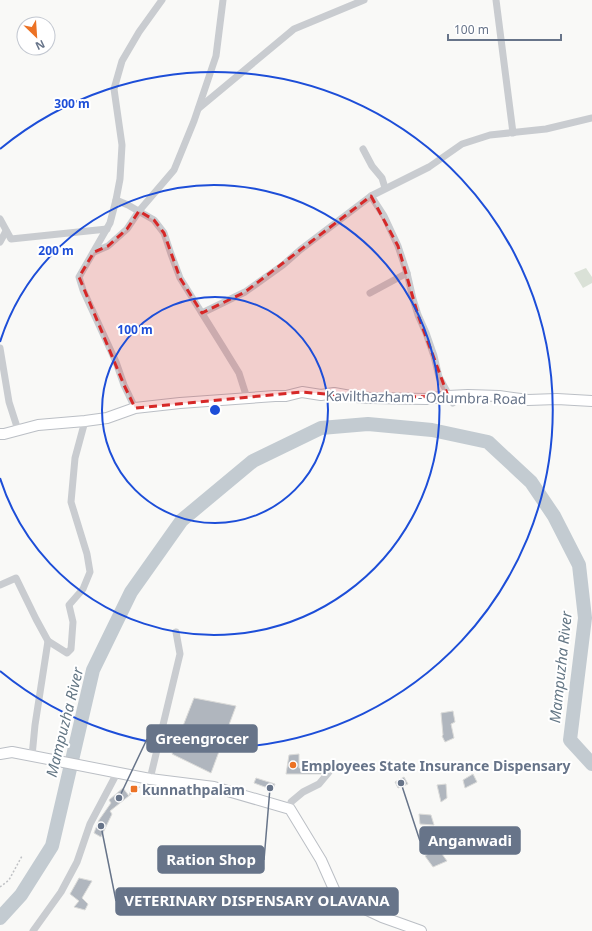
<svg xmlns="http://www.w3.org/2000/svg" width="592" height="931" viewBox="0 0 592 931" font-family="'Noto Sans',sans-serif">
<rect width="100%" height="100%" fill="#f9f9f7"/>
<!-- green -->
<polygon fill="#dae1d7" points="586,268 592,277 592,283 583,288 574,273"/>
<g fill="none" stroke-linecap="round" stroke-linejoin="round">
<!-- river -->
<polyline stroke="#c3cbd1" stroke-width="14" points="0,918 21,895 52,846 93,670 131,592 182,520 253,461 321,428 368,424 432,430 488,442 531,482 554,516 579,565 585,618 570,740 592,764"/>
</g>
<!-- building -->
<g fill="#b0b6be" stroke="#dbdbd9">
<polygon points="194,698 236,706 211,773 172,754"/>
<polygon points="453,711 455,722 451,724 454,738 445,742 442,736 443,735 441,713"/>
<polygon points="299,754 299,768 312,769 313,762 324,762 325,770 321,774 286,774 289,755"/>
<polygon points="473,774 477,782 465,788 463,780"/>
<polygon points="404,777 408,784 398,788 395,782"/>
<polygon points="256,778 275,784 273,790 254,783"/>
<polygon points="446,784 447,798 441,802 437,785"/>
<polygon points="131,786 140,787 110,811 112,814 101,837 94,833 99,820 111,803 109,800 123,788 129,796"/>
<polygon points="419,814 431,815 434,825 420,824"/>
<polygon points="449,833 456,848 442,854 447,861 433,867 425,856 443,843 440,836"/>
<polygon points="79,878 92,881 82,898 88,904 85,910 74,907 79,901 70,894"/>
</g>
<g fill="none" stroke-linecap="round" stroke-linejoin="round">
<defs>
<g id="secondary">
<polyline points="0,434 4,434 38,425 85,421 107,418 135,408 180,403 275,396 286,396 302,392 321,395 334,393 356,397 371,398 426,399 448,396 468,395 499,396 528,400 557,399 592,401"/>
<polyline points="0,754 12,752 150,779 214,787 290,809 321,860 337,896 382,917 421,931"/>
</g>
</defs>
<!-- secondary casing -->
<use href="#secondary" stroke="#bbbfc5" stroke-width="12"/>
<!-- path -->
<polyline stroke="#c0c2c5" stroke-width="1.5" stroke-dasharray="2 2" stroke-linecap="butt" points="0,887 9,880 22,856"/>
<!-- street -->
<g stroke="#c9ccd0" stroke-width="7">
<polyline points="496,0 513,133"/>
<polyline points="199,108 294,29 364,0"/>
<polyline points="363,149 372,166 382,178 385,188"/>
<polyline points="371,196 384,216 398,246 407,273 413,299 418,315 426,333 434,356 439,377 453,403"/>
<polyline points="116,200 128,205 154,220 164,233 171,254 180,278 223,347 239,373 247,398"/>
<polyline points="0,219 11,239 107,229"/>
<polyline points="0,242 6,231"/>
<polyline points="94,252 108,246 127,229 139,211 174,170 194,121 216,56 223,0"/>
<polyline points="370,293 407,273"/>
<polyline points="202,313 245,292 283,265 300,250 371,196 429,167 462,144 490,135 546,129 592,118"/>
<polyline points="0,348 9,402 18,430"/>
<polyline points="135,408 124,385 116,362 83,290 79,277 110,223 116,200 120,179 122,145 114,89 122,61 139,32 162,0"/>
<polyline points="0,585 16,578 36,619 48,641 35,725 32,756"/>
<polyline points="48,641 67,653 71,649 73,622 69,605 83,589 90,572 87,554 71,502 75,458 85,421"/>
<polyline points="150,779 180,654 176,632"/>
<polyline points="290,809 291,802 303,792 319,784 329,772"/>
<polyline points="33,931 61,892 77,862 90,824 117,773"/>
</g>
<!-- secondary -->
<use href="#secondary" stroke="#fff" stroke-width="10"/>
</g>
<!-- marked area -->
<path fill="#d62828" fill-opacity="0.2" stroke="#d62828" stroke-width="3" stroke-dasharray="8 5" stroke-linejoin="round" d="M 371,196 L 398,246 L 418,315 L 448,396 L 371,398 L 302,392 L 135,408 L 124,385 L 79,277 L 94,252 L 108,246 L 127,229 L 139,211 L 154,220 L 164,233 L 180,278 L 202,313 L 245,292 Z"/>
<!-- distance rings -->
<g fill="none" stroke="#1d4ed8" stroke-width="2">
<circle cx="215" cy="410" r="113"/>
<path d="M0 342A225 225 0 1 1 0 478"/>
<path d="M0 149A338 338 0 1 1 0 671"/>
</g>
<!-- markers -->
<g fill="#ec7224" stroke="#fff" stroke-width="1.5">
<circle cx="293" cy="765" r="4"/>
<rect x="130" y="785" width="8" height="8" rx="2"/>
</g>
<g text-anchor="middle" dominant-baseline="central" stroke-width="4" stroke-linejoin="round" paint-order="stroke">
<!-- street labels -->
<g font-size="14" fill="#677489" stroke="#fff">
<text transform="translate(426 397) rotate(1)">Kavilthazham - Odumbra Road</text>
</g>
<!-- poi labels -->
<g font-size="14" font-weight="bold" fill="#677489" stroke="#fff" text-anchor="start">
<text x="301" y="765">Employees State Insurance Dispensary</text>
<text x="142" y="789">kunnathpalam</text>
</g>
<!-- water labels -->
<g font-size="15" font-style="italic" fill="#637684" stroke="#fff">
<text transform="translate(560 667) rotate(-84)">Mampuzha River</text>
<text transform="translate(64 722) rotate(-76)">Mampuzha River</text>
</g>
</g>
<circle cx="215" cy="410" r="6" fill="#1d4ed8" stroke="#fff" stroke-width="2"/>
<g font-size="12" text-anchor="middle" font-weight="bold" fill="#1d4ed8" stroke="#fff" stroke-width="4" stroke-linejoin="round" paint-order="stroke">
<text x="72" y="108">300 m</text>
<text x="56" y="255">200 m</text>
<text x="135" y="334">100 m</text>
</g>
<!-- callouts -->
<path fill="none" stroke="#677489" stroke-width="1.5" d="M119 798L147 739M401 783L420 841M270 788L264 860M101 826L116 901"/>
<g fill="#677489" stroke="#fff" stroke-width="1.5">
<circle cx="119" cy="798" r="4"/>
<circle cx="401" cy="783" r="4"/>
<circle cx="270" cy="788" r="4"/>
<circle cx="101" cy="826" r="4"/>
</g>
<g fill="#677489" stroke="#677489" stroke-width="1.5">
<rect x="147" y="725" width="110" height="27" rx="4"/>
<rect x="420" y="827" width="100" height="27" rx="4"/>
<rect x="158" y="846" width="106" height="27" rx="4"/>
<rect x="116" y="888" width="282" height="27" rx="4"/>
</g>
<g font-size="15" text-anchor="middle" font-weight="bold" fill="#fff">
<text x="202" y="744">Greengrocer</text>
<text x="470" y="846">Anganwadi</text>
<text x="211" y="865">Ration Shop</text>
<text x="257" y="906">VETERINARY DISPENSARY OLAVANA</text>
</g>
<!-- north arrow -->
<g transform="translate(36 36) rotate(155)"><circle r="19" fill="#ffffff" stroke="#c2c7d0"/>
<path d="M0-3L7 15L0 10L-7 15Z" fill="#ec7224"/>
<text y="-6" font-size="11" font-weight="bold" text-anchor="middle" fill="#677489">N</text>
</g>
<!-- scale -->
<path d="M448 34v6h113v-6" fill="none" stroke="#677489" stroke-width="2"/>
<text x="454" y="34" font-size="12" fill="#677489" stroke="#ffffff" stroke-width="3" paint-order="stroke">100 m</text>
</svg>
